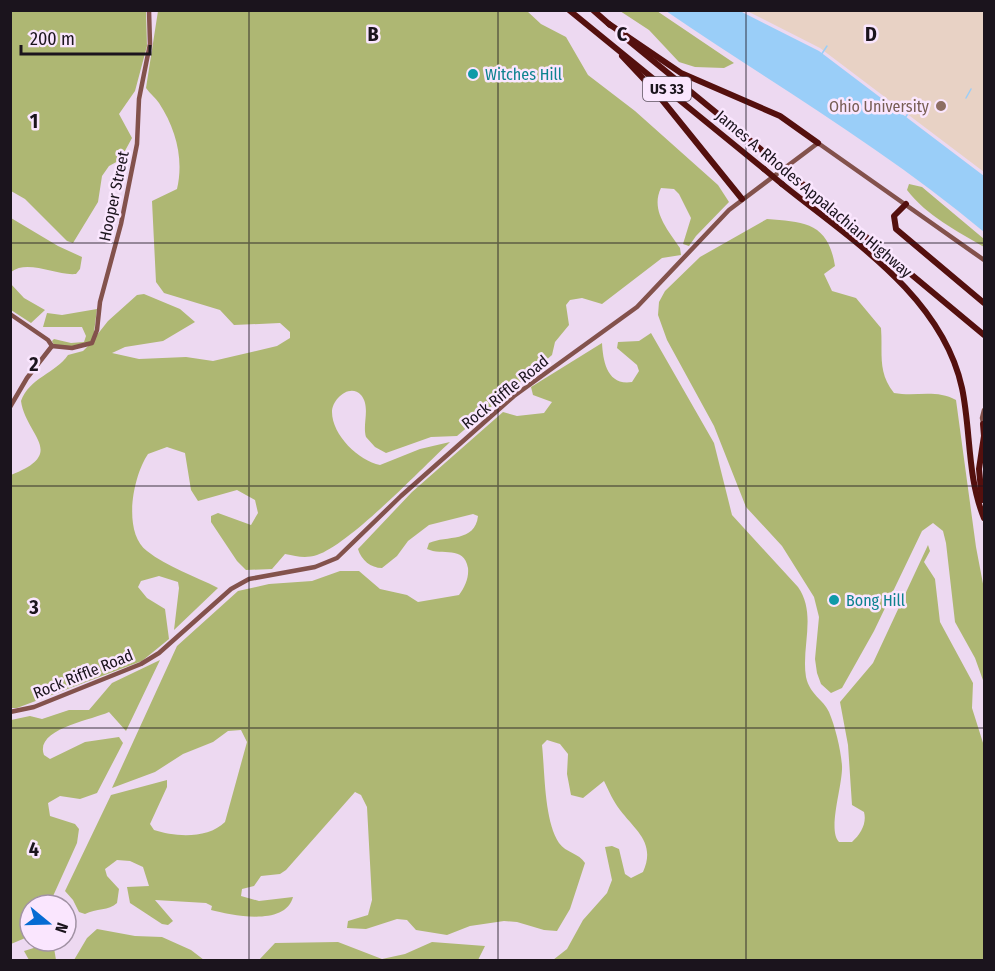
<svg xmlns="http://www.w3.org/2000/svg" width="995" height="971" viewBox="0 0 995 971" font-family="'Fira Sans Condensed',sans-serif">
<rect width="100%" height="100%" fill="#edd9f1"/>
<!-- education -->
<polygon fill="#e8d2c5" points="747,11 984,11 984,172 820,48"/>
<!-- green -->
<g fill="#aeb773">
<polygon points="10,11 146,11 147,46 135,91 119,114 132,138 120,160 109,166 102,176 98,202 73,243 67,241 25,199 11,191"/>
<path d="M 158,11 L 527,11 L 541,24 L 566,37 L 588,75 L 635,111 L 718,185 L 729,202 L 696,236 L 689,246 L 683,244 L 691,218 L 679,194 L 674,189 L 661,188 C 650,210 668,230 680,248 L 681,255 L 662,258 L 602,304 L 582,298 L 570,300 L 566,305 L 569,325 L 555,342 L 552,355 L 457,436 L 431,437 L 386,453 L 375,447 L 366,437 C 362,424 371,407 361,395 C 350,383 332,399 332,412 C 332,435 359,461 380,465 L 420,449 L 450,442 C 421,469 350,544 317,555 C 304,559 297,556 285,554 L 272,569 L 246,570 L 237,561 L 211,522 L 211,516 L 218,513 L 251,525 L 258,513 L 255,500 L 237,490 L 198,501 L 191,490 L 185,453 L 167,447 L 148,454 C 133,476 122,532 147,551 C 167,567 195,576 218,588 L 174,630 L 179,588 L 178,582 L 159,576 L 141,581 L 138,587 L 147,598 L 165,609 L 169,639 L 142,661 L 17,708 L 11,708 L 11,475 C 68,453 26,436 21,401 C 29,378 56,373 68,355 L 83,351 L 90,344 L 68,347 L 54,345 L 52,341 L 54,339 L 71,343 L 84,342 L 86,336 L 82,327 L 43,327 L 47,313 L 62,315 L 97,309 L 93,340 L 108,321 L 137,295 L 144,294 L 180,309 L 195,322 L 163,341 L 125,347 L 112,353 L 139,359 L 186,357 L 213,361 L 277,346 L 290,338 L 290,332 L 280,323 L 234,325 L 220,310 L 164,293 L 156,282 L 152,201 L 177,189 C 184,159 176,129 159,103 C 155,97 150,94 146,88 Z"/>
<polygon points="620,11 657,11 734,63 724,68 695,67 679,62 649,30"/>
<path d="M 909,184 L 922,187 L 984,239 L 984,247 C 957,231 927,216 907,190 Z"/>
<path d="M 11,218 L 58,246 L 82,257 L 80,269 L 76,274 C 56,276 28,259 11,272 Z"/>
<path d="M 767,219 C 804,222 828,222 835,266 L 824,274 L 832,291 L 856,298 L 881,328 C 883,353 877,372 894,393 C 916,397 936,389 956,400 L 976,547 L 984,589 L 984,683 L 975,658 L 955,622 L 946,543 L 943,531 L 933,523 L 922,531 L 874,631 L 842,688 L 831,693 L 821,684 L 817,673 L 815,659 L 819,617 L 814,597 L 782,546 L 746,507 L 714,426 L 667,340 L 658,315 L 659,302 L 665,291 L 700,257 Z"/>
<polygon points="10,283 24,298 45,310 31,323 11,310"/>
<path d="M 651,333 L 714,443 L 732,515 L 798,587 C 817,614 801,647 806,677 C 810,695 823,699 829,712 C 835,726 841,750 842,766 C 843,785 827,830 839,842 L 852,842 C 861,834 867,823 864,812 L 852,805 L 848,745 L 840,702 L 873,663 L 928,545 L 930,551 L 924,562 L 935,579 L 940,622 L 973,683 L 972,708 L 984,746 L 984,960 L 553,960 L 567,949 L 583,920 L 607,893 L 612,880 L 605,847 L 612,846 L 619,849 L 625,874 L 631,878 L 643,872 C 656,843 636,831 620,810 C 613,801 609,791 604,781 L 583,798 L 571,795 L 567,774 L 568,754 L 560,744 L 547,740 L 542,745 C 545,773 544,820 559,843 C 566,853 579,853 585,863 L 570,909 L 557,931 L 544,930 L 517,922 L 504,921 L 470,926 L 447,935 L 416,930 L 407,920 L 397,919 L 366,929 L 347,928 L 348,921 L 368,915 L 372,900 L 367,807 L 361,795 L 355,792 L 286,870 L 280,874 L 261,876 L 254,886 L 242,889 L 241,896 L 259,901 L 293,897 C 285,927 231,915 211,910 L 212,906 L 206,903 L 155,900 L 173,921 L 168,925 L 162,924 L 130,903 L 127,887 L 149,886 L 143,867 L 130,861 L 117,860 L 105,869 L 107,876 L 119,889 L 117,903 C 109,911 96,908 85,914 L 79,912 L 73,900 L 65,891 L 111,795 L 167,780 L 167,787 L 150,824 L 154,830 C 175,837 208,839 225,822 L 247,742 L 241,730 L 228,731 L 213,742 L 183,754 L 155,772 L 112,788 L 177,646 L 238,591 L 269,584 L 312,581 L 340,571 L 359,571 L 380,589 L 407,595 L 418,602 L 459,595 C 465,587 469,578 468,568 C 464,545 442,556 427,549 L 429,543 C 447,535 475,543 478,516 L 473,514 L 429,525 L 408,541 L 397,556 L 382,568 C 371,568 361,560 358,549 L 412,492 L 503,412 L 517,416 L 544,413 L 552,402 L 533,395 L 531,387 L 602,343 C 603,361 607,386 632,382 L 639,371 L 637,365 L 617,348 L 618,342 L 639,341 Z"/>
<path d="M 160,660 L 126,731 L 109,712 C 92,720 34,729 44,755 L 50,759 L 85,742 L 119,737 L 123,743 L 97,793 L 80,799 L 60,796 L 48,803 L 50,816 L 75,824 L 79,829 L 77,843 L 49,905 L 30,905 L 30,936 L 11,944 L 11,720 L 30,716 L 42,719 L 69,710 L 89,710 L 112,683 Z"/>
<polygon points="97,929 135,936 162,937 191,950 204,960 74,960 87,938"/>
<polygon points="53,942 56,960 29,960 24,951"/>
<polygon points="338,942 382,959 405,954 432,942 485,946 478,960 259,960 275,943"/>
</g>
<!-- water -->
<path fill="#9acef8" d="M 666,11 L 740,11 L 819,51 L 984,176 L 984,232 C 885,149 773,84 666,11 Z"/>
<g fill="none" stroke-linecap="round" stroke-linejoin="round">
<!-- stream -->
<g stroke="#9acef8" stroke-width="1.5">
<polyline points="821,55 827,46"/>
<polyline points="966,98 971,89"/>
<polyline points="905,118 911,109"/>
</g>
<!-- secondary -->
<g stroke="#83524c" stroke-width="4.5">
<polyline points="10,314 48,340 52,346"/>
<polyline points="52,346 72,348 92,343 97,330 100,302 121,224 137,144 139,99 150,44 149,10"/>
<polyline points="10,407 27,378 52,346"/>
<polyline points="984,410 982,418 984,427"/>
<polyline points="10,712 34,707 141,664 159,653 231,589 249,579 315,567 337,558 401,496 514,396 637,307 729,210 818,143 984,260"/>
</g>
<!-- highway -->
<g stroke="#54100e" stroke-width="6">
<polyline points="569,10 764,169"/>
<polyline points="593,10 610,25"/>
<polyline points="609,24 681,73 780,116 818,143"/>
<polyline points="618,32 775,161"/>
<polyline points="622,56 654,90 742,199"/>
<polyline points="793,176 984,335"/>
<path d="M 782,184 C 850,239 942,296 962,388 C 971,431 967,477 984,518"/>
<polyline points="906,204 894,216 896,229 984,303"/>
<polyline points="982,500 979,469 984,436 983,424"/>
</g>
<!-- highway-bridge -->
<g stroke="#54100e" stroke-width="6">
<polyline points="775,161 793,176"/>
<polyline points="764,169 782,184"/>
</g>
</g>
<!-- grid -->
<path fill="none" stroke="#1b141d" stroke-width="1.5" stroke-opacity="0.55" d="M 249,10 L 249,960M 498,10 L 498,960M 746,10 L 746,960M 10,243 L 984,243M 10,486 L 984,486M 10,728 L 984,728"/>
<!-- markers -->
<g fill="#0f9aa8" stroke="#fae6fe" stroke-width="2">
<circle cx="473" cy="74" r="6"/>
<circle cx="834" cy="600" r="6"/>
</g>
<circle fill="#8d6e63" stroke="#fae6fe" stroke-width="2" cx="941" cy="106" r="6"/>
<g text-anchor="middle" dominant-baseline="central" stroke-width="5" stroke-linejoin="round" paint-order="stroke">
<!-- shield labels -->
<rect fill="#fae6fe" stroke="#5e5360" stroke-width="1.5" x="643" y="77" width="48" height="24" rx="4.5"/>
<g font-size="15" font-weight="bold" fill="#1b141d">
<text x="667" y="89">US 33</text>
</g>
<!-- culture labels -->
<g font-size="16" fill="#0d838f" stroke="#fae6fe" text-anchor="start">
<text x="485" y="74">Witches Hill</text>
<text x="846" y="600">Bong Hill</text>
</g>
<!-- education labels -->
<g font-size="16" fill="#785e54" stroke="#fae6fe" text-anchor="end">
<text x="929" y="106">Ohio University</text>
</g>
<!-- street labels -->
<g font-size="16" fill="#1b141d" stroke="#fae6fe">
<text transform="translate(814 194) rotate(40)">James A. Rhodes Appalachian Highway</text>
<text transform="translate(114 196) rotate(-78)">Hooper Street</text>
<text transform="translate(505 392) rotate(-39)">Rock Riffle Road</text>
<text transform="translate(83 674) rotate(-22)">Rock Riffle Road</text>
</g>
</g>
<g font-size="20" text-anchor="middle" font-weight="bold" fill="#1b141d" stroke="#fae6fe" stroke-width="5" stroke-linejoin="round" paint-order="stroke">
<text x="373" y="41">B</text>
<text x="622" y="41">C</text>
<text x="871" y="41">D</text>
<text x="34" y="128">1</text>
<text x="34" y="371">2</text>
<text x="34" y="614">3</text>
<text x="34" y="856">4</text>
</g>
<!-- border -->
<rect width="995" height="971" fill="none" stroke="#1b141d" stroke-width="24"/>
<!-- north arrow -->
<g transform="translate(48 923) rotate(109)"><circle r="28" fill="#fae6fe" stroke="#a192a4" stroke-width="1.5"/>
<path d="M0-4.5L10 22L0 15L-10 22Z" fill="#056bd3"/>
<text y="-9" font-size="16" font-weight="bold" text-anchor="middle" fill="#1b141d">N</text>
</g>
<!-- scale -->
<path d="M21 45v9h129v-9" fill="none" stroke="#1b141d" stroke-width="3"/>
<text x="30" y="45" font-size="18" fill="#1b141d" stroke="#fae6fe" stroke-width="4.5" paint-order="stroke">200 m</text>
</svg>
